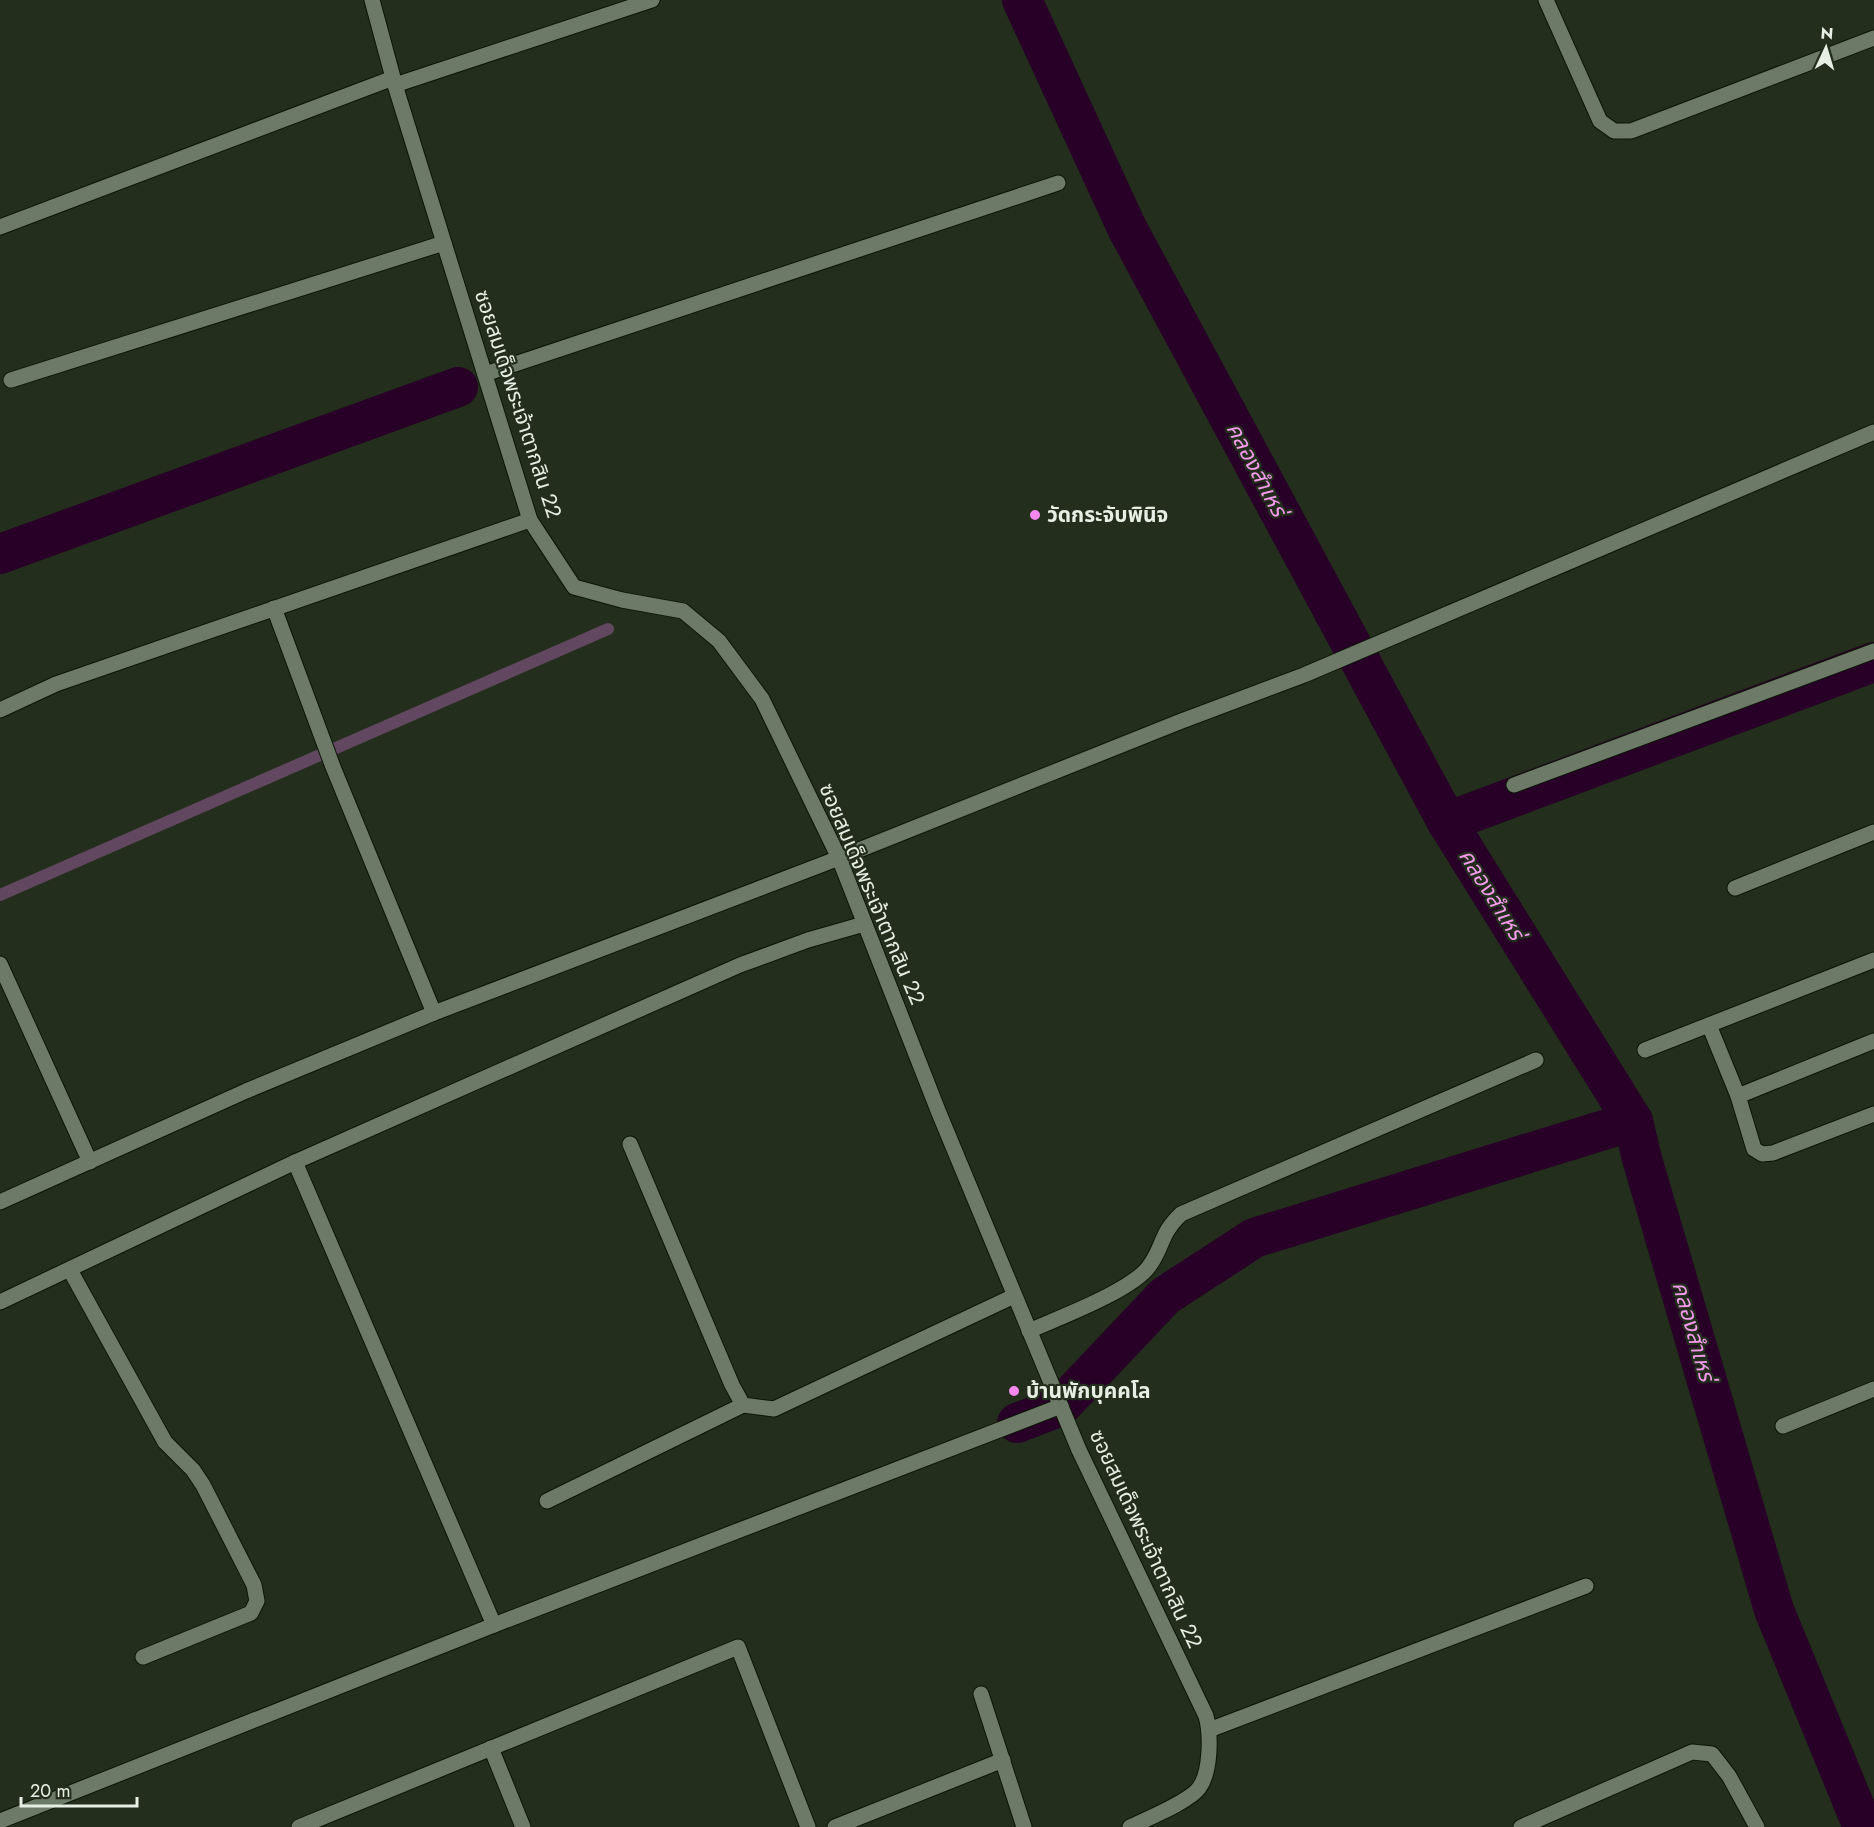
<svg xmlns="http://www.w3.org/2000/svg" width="1874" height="1827" viewBox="0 0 1874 1827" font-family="Jost,'Noto Sans Thai',sans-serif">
<rect width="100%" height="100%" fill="#232e1d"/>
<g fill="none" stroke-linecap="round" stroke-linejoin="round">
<!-- stream -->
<polyline stroke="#61475f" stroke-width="12" points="0,895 608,629"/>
<!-- canal -->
<g stroke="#280027" stroke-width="40">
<polyline points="1022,0 1127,228 1447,822 1633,1121 1642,1159 1774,1610 1863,1827"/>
<polyline points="0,554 458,387"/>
<polyline points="1447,822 1874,662"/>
<polyline points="1017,1423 1061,1406 1165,1296 1254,1238 1633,1121"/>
</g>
<defs>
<g id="lane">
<polyline points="295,1162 494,1625"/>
<path d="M 1029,1331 C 1058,1318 1134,1290 1150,1265 C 1164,1245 1160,1234 1181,1214 L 1536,1060"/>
<polyline points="981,1694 1024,1827"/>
<polyline points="491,1748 523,1827"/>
<polyline points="0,1821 494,1625 1061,1406"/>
<polyline points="299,1827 738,1647 808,1827"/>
<polyline points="835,1827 1003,1760"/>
<polyline points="1521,1827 1692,1752 1712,1754 1729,1776 1757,1827"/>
</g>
<g id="street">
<path d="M 372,0 L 395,85 L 530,520 L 574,587 L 622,600 L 683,611 L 719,641 L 762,699 L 839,858 L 939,1113 L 1079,1450 L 1206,1716 C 1211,1734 1211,1772 1199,1788 C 1189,1802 1146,1819 1130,1827"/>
<polyline points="1546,0 1600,121 1614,131 1631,131 1874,38"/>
<polyline points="395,85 652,0"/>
<polyline points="0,227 393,78"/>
<polyline points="485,374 1058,183"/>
<polyline points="11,380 444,243"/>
<polyline points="274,608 333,767 434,1013"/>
<polyline points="0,710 56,684 530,520"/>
<polyline points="1514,785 1874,651"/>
<polyline points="1735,888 1874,832"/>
<polyline points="0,964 90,1162"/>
<polyline points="1709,1025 1738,1096 1754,1149 1762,1154 1773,1153 1874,1114"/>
<polyline points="1645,1050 1874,960"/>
<polyline points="1738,1096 1874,1041"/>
<polyline points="630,1144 732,1385 743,1405 774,1409 1014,1296"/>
<polyline points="0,1202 246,1091 434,1013 839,858 1179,722 1304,675 1874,432"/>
<polyline points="70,1270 165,1442 193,1470 203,1485 254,1585 257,1601 251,1613 143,1657"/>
<polyline points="0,1302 295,1162 740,965 808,940 864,924"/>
<polyline points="1783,1426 1874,1389"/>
<polyline points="547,1501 743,1405"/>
<polyline points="1209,1730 1586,1586"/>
</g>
</defs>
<!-- lane casing -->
<use href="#lane" stroke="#0c1607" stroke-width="17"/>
<!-- street casing -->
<use href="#street" stroke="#0c1607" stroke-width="17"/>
<!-- lane -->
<use href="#lane" stroke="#6d7a67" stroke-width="15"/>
<!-- street -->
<use href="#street" stroke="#6d7a67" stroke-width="15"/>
</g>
<!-- markers -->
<g fill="#f688ed" stroke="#232e1d" stroke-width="2">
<circle cx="1035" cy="515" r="6"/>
<circle cx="1014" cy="1391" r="6"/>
</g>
<g text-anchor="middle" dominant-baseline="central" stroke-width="4.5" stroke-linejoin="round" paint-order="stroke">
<!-- street labels -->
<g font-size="21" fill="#e7eee3" stroke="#232e1d">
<text transform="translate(518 404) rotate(72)">ซอยสมเด็จพระเจ้าตากสิน 22</text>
<text transform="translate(872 894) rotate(67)">ซอยสมเด็จพระเจ้าตากสิน 22</text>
<text transform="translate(1146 1539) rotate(65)">ซอยสมเด็จพระเจ้าตากสิน 22</text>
</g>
<!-- poi labels -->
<g font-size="21" font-weight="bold" fill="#e7eee3" stroke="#232e1d" text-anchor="start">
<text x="1047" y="515">วัดกระจับพินิจ</text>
<text x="1026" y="1391">บ้านพักบุคคโล</text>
</g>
<!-- water labels -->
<g font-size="22" font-style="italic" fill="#f59aec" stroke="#232e1d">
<text transform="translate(1257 469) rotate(62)">คลองสำเหร่</text>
<text transform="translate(1492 894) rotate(58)">คลองสำเหร่</text>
<text transform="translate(1694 1331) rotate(74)">คลองสำเหร่</text>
</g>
</g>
<!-- north arrow -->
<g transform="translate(1826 48) rotate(4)" stroke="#232e1d" stroke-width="4.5" paint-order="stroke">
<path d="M0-4.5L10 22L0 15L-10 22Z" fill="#e7eee3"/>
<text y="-9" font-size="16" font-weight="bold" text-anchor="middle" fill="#e7eee3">N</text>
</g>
<!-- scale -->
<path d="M21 1797v9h116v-9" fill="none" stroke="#e7eee3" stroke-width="3"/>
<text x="30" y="1797" font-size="18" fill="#e7eee3" stroke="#232e1d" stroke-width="4.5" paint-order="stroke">20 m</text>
</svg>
